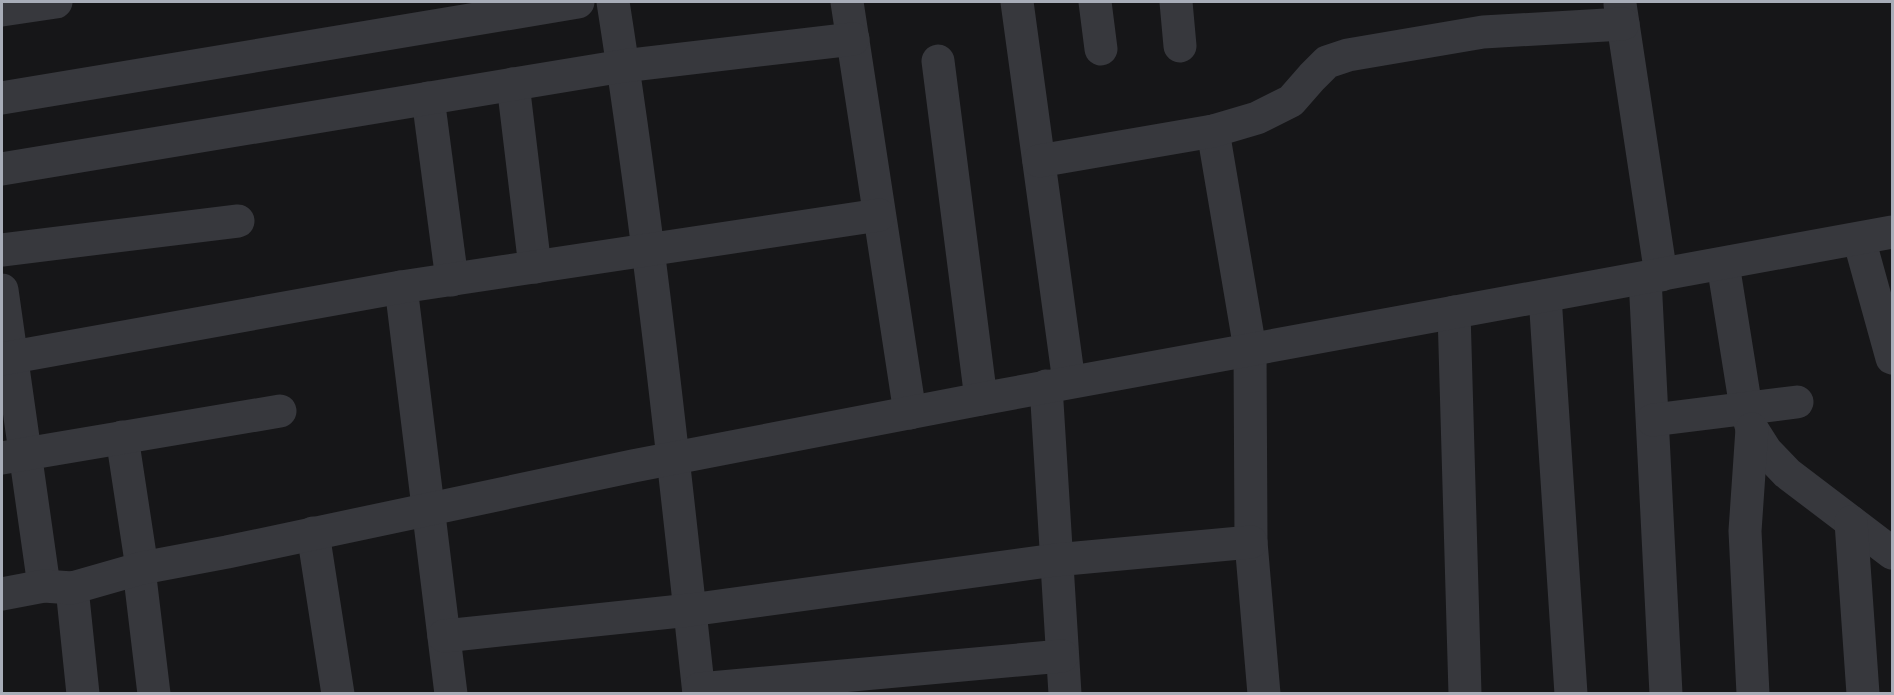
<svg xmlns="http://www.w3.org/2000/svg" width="1894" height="695" viewBox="0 0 1894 695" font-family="'Archivo Narrow',sans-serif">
<rect width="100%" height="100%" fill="#161618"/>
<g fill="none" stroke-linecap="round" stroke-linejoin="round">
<!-- minor -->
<g stroke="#37383d" stroke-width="33">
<path d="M 613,2 C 649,231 674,463 699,694"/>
<polyline points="847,2 910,413"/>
<polyline points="1017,2 1069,382"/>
<polyline points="1095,2 1101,49"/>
<polyline points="1176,2 1180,46"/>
<polyline points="1620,4 1661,275"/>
<polyline points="2,10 56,2"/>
<polyline points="938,61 981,399"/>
<polyline points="513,84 535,267"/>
<polyline points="2,98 578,2"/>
<polyline points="428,98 452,280"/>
<polyline points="1213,131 1250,349 1251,542 1264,694"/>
<polyline points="1039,161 1213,131 1257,118 1291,101 1312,77 1327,62 1348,55 1483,32 1623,24"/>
<polyline points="2,169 623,66 853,39"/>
<polyline points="1859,239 1892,358"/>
<polyline points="2,250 238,221"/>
<polyline points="1723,264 1746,408 1752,429 1766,451 1787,473 1892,553"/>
<polyline points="1645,278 1666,694"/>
<polyline points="401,287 451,694"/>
<polyline points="2,290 44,586"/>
<polyline points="1545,296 1571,694"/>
<polyline points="1454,312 1465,694"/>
<polyline points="2,359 401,287 879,215"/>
<polyline points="1046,386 1065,694"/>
<polyline points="1653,420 1797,402"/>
<polyline points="1752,429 1745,531 1753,694"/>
<polyline points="122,437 142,568"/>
<polyline points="2,458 280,411"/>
<polyline points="1851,522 1863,694"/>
<polyline points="313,533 338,694"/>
<polyline points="139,569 154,694"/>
<polyline points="72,588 83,694"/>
<polyline points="2,594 44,586 72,588 142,568 227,552 633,466 981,399 1892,232"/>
<polyline points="444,636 690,610 1055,560 1251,542"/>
<polyline points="699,689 1062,656"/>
</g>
</g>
<!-- border -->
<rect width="1894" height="695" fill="none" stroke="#a8adb8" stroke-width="6"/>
</svg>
